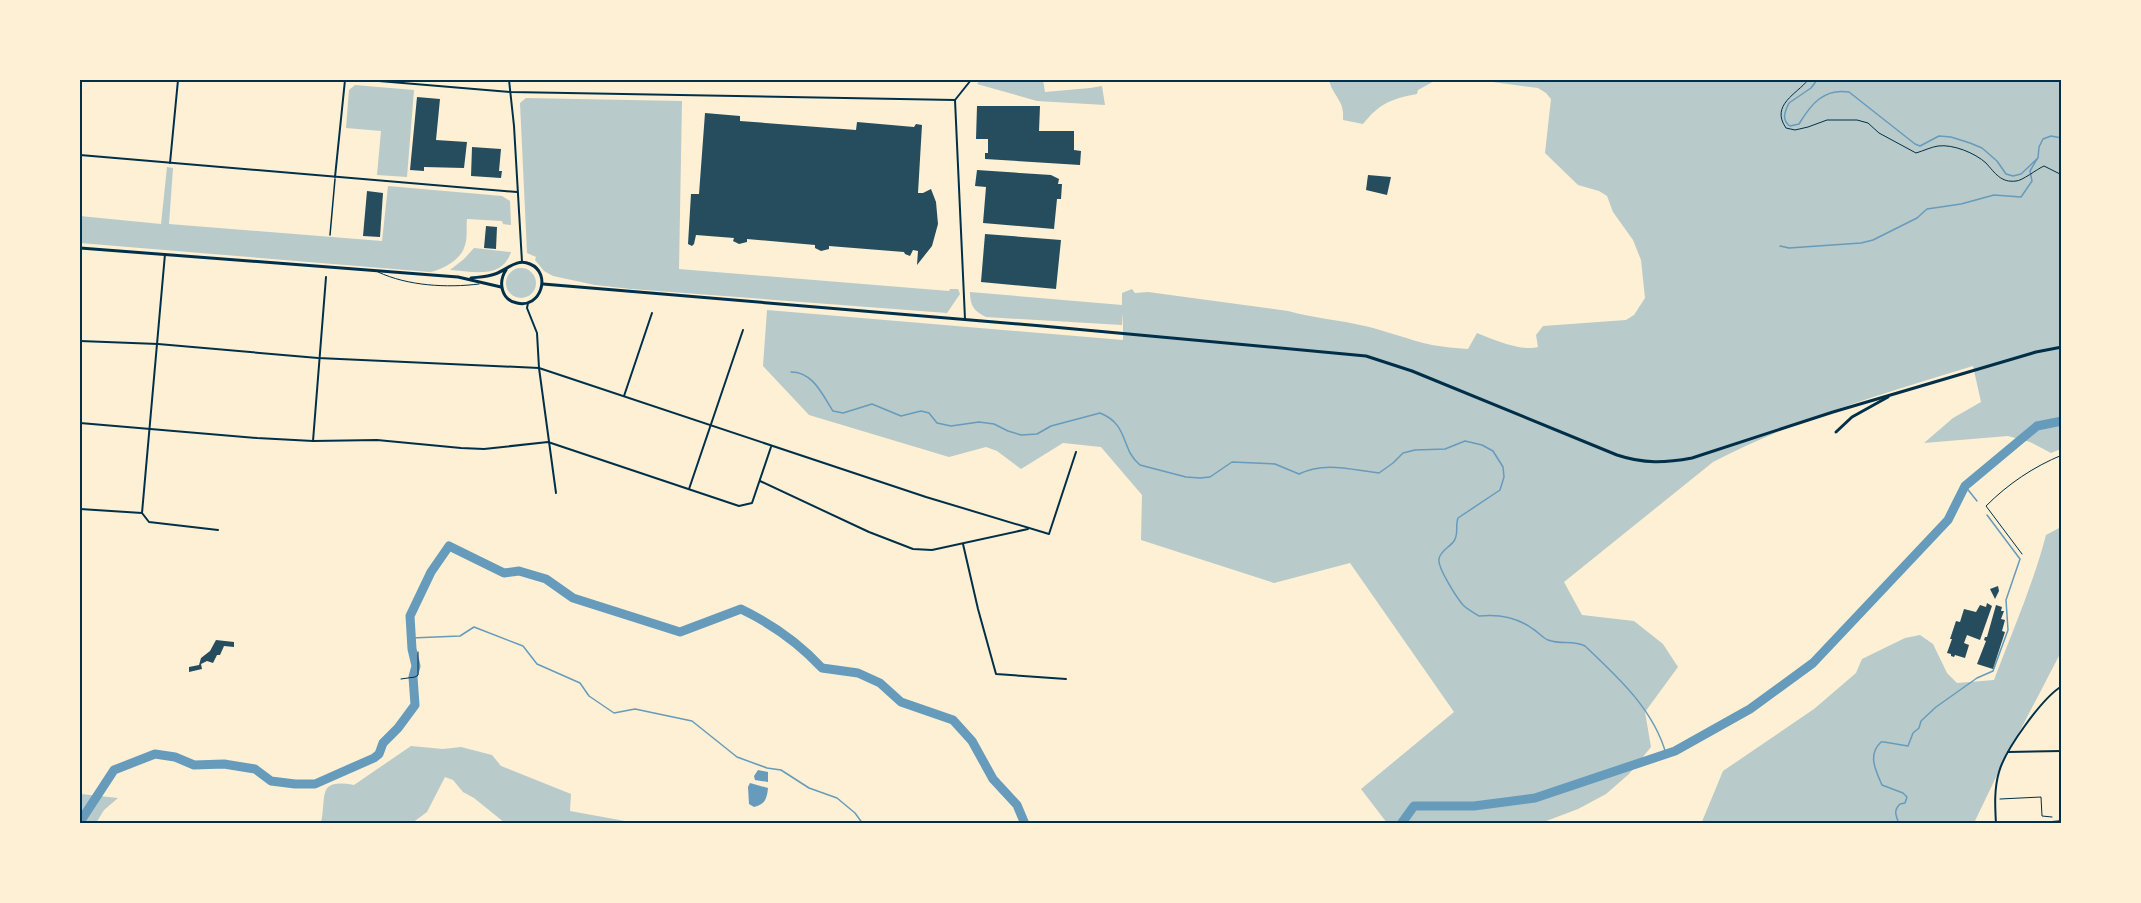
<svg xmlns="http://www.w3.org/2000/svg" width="2141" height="903" viewBox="0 0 2141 903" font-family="Merriweather,serif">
<rect width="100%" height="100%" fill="#fdf0d5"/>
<!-- green -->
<g fill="#b9caca">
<polygon points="980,80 1043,80 1045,92 1090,88 1102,86 1105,105 1037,101 977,84"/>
<path d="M 1329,80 L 1436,80 L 1418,90 L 1417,94 C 1391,99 1380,103 1363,124 L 1343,120 C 1345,100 1333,97 1329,80 Z"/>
<path d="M 1478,80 L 2061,80 L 2061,449 L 2051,453 L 2030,442 L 2008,436 L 1924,443 L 1953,418 L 1981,402 L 1973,366 C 1885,393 1795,419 1713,462 L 1564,582 L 1582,615 L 1634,621 L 1663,644 L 1678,667 L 1645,712 L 1651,747 L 1629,774 L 1606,794 L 1578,809 L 1541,823 L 1387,823 L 1361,789 L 1454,712 L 1350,563 L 1274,583 L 1141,540 L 1142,495 L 1101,447 L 1063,443 L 1021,469 L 997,451 L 986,447 L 949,457 L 809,415 L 763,366 L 767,310 L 1123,340 L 1123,313 L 1122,325 L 986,317 C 974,311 970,306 970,292 L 1122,305 L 1122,293 L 1132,289 L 1135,293 L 1148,292 L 1288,311 C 1314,318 1339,320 1365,326 C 1387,331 1409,340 1432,345 C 1443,347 1456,348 1468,349 L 1477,333 C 1492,339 1521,352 1538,347 L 1536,335 L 1543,326 L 1626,320 L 1634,315 L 1645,298 L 1641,260 L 1633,240 L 1613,212 L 1607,196 L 1599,191 L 1578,185 L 1545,153 L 1551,99 L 1546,93 L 1538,88 Z"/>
<polygon points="355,85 414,90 407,177 377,175 381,131 346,128 349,90"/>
<polygon points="526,98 682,101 679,269 949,291 950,289 958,289 960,294 947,313 631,289 595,285 553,276 544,271 535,260 536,257 527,253 520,103"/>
<path d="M 167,167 L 173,168 L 169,224 L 382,241 L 388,186 L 502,196 L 510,201 L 511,225 L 503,224 L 502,221 L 467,219 C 466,227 468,240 464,248 C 460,260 442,270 430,272 L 80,243 L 80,216 L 161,224 Z"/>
<path d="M 474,248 L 511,252 C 502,280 472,271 450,270 L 464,259 Z"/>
<circle cx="521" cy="283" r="15"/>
<path d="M 2061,527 L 2061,652 L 1999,771 L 1974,823 L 1701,824 L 1723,771 L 1814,709 L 1856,673 L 1862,659 L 1905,638 L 1920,635 L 1933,644 L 1947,673 L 1957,683 L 1994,680 C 2012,632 2033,585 2046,535 Z"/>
<path d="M 411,746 L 443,749 L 461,747 L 492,755 L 501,766 L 571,794 L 570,811 L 636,823 L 505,823 L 474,798 L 463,792 L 453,780 L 445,777 L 427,812 L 412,823 L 321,823 C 327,796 316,778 354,785 Z"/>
<polygon points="80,794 81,794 118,798 104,810 96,823 80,823"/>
</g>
<!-- water -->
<g fill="#669bbc">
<polygon points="758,770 768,772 768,782 755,780 754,776"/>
<path d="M 750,783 L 768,788 C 767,798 765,805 754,807 L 749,804 L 748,787 Z"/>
</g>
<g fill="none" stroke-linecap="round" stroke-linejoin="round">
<!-- stream -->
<g stroke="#669bbc" stroke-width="1.5">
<path d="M 1817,80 L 1811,88 L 1789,103 C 1785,111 1781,120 1790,126 L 1799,124 C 1811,104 1824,88 1849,92 L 1915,144 L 1920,146 L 1939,136 L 1951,137 L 1970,143 L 1982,148 L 1997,161 L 2006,174 L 2013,176 L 2021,174 L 2038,158 L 2039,147 L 2043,139 L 2051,136 L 2062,138"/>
<polyline points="1780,246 1789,248 1861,243 1873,240 1917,218 1927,209 1961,204 1994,195 2021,197 2032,181 2030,171 2037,159"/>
<path d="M 791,372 C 813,372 822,394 833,411 L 843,413 L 872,404 L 901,416 L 921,411 L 929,413 L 937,423 L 951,426 L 979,422 L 994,424 L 1008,431 L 1021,435 L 1037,434 L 1051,426 L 1100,413 C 1130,425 1120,449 1140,465 L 1186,477 L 1200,478 L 1210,477 L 1232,462 L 1275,464 L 1299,474 C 1325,461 1352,470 1379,473 L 1393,463 L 1403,453 L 1415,450 L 1445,449 L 1465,441 L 1482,445 L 1493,451 L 1503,467 L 1504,477 L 1500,490 L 1458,518 C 1455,526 1459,534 1454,541 C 1450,547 1440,551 1439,559 C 1437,567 1457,598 1463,605 C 1467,609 1474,613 1479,616 C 1498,614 1517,617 1533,629 C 1538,632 1543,638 1548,640 C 1561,645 1573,640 1585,646 C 1618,677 1654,710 1666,754"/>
<polyline points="1965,486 1977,501"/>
<polyline points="411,638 460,636 474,627 523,646 537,664 580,683 589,696 614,713 635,709 692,721 737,757 767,768 781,770 809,788 837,798 855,813 863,824"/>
<path d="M 1899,824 C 1896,815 1893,811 1900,804 L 1905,803 L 1907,797 L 1903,793 L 1882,785 C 1876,771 1867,755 1881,742 L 1884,742 L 1908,746 L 1913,733 L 1919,728 L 1921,721 L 1936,707 L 1977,678 L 1993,671 L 2008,630 L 2006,600 L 2020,559 L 1987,515"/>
</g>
<!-- river -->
<g stroke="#669bbc" stroke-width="9">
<path d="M 80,822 L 114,770 L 155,754 L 175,757 L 194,765 L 224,764 L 255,769 L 271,781 L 295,784 L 315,784 L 374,758 L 379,754 L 383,743 L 398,728 L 415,705 L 413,677 L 416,666 L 412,649 L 410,616 L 431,572 L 449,546 L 504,573 L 519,571 L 546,579 L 573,598 L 680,632 L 741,609 C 772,624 798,642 822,668 L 858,673 L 880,683 L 901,702 L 953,720 L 972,741 L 993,779 L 1017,805 L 1025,824"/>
<polyline points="1401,824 1414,806 1474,806 1535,798 1675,751 1750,709 1813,663 1948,520 1965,486 2037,426 2062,421"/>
</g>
</g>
<!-- building -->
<g fill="#264d5e">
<polygon points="417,97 440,99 436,140 467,142 464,168 424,167 424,171 410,170"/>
<polygon points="977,106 1040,106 1039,131 1074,131 1074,150 1081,151 1080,165 985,159 985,153 988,153 988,139 976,139"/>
<polygon points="705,113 740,116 740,121 856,130 857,122 914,127 916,124 922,125 918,193 923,193 931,189 936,202 938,224 932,246 917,265 918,251 913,250 910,256 905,254 904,252 829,246 829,249 821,251 815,248 815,245 747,239 747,242 739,244 733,241 734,238 696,235 694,244 692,246 688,244 691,194 699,194"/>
<polygon points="472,147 501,149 499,171 502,171 501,178 471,176"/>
<polygon points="977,170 1051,175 1059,179 1058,184 1062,184 1061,199 1057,199 1054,229 983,223 986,187 975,186"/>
<polygon points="1368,175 1391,177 1387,195 1366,190"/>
<polygon points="367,191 383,193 380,237 363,236"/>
<polygon points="486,226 497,227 496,249 484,248"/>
<polygon points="985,234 1061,240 1056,289 981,282"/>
<polygon points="1998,586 1999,591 1995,599 1990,589"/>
<polygon points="1987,603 1992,606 1980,640 1967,635 1964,643 1969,645 1965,658 1955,655 1954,657 1951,656 1951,654 1947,653 1952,639 1950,639 1956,621 1960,622 1964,609 1976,612 1980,605 1986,607"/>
<polygon points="1996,605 2002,607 2001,611 2004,611 2001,619 2005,620 2002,631 2005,632 1993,669 1977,664 1986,641 1984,640 1985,637 1987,637"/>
<polygon points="216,640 234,642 234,647 224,646 220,655 217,655 213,663 207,661 201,664 202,669 189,672 189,667 199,665 201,658 210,651"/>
</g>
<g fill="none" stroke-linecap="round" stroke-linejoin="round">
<!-- path -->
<g stroke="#003049" stroke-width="1">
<path d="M 1808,80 C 1797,94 1770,105 1786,128 L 1795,130 L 1808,127 L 1827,120 L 1857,120 L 1868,123 L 1879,133 L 1916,153 C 1923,151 1931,147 1938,146 C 1953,144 1975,153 1986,163 C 1995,173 2001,183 2016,181 C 2022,181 2037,169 2044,166 L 2062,175"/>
<path d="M 2022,554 L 1986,506 C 2008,484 2033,467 2062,455"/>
<polyline points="401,679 415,677 418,675 418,652"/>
<polyline points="2000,799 2041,797 2042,816 2052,817"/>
</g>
<!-- service -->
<path stroke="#003049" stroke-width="1" d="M 378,272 C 408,286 447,288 479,284"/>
<!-- pedestrian -->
<polyline stroke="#003049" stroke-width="1.5" points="330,235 335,179"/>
<!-- minor -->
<g stroke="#003049" stroke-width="2">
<polyline points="367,80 511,92 955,100"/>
<polyline points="509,80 514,126 522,262"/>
<polyline points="955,100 965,319"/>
<polyline points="955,100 971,80"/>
<polyline points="80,155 517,192"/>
<polyline points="170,163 178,80"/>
<polyline points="335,177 345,80"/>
<polyline points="528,303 527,308 537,333 539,368 556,493"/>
<polyline points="80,341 158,344 318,358 539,368 926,497 1049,534 1076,452"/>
<polyline points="624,396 652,313"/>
<polyline points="80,423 257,438 313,441 377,440 461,448 484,449 548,442 739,506 752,503 771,447"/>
<polyline points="313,441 326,277"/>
<polyline points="760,481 869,532 913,549 932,550 1028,529"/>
<polyline points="689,489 743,330"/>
<polyline points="80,509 142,513"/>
<polyline points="142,513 165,254"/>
<polyline points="142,513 149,522 218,530"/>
<polyline points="963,544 978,609 996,674 1066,679"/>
<polyline points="2008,752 2062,751"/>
<path d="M 1996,824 C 1995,806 1994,789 1999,772 C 2005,750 2042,698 2062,686"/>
<polyline points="2052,824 2052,822 2062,821"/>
</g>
<!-- tertiary -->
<g stroke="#003049" stroke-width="3">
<polyline points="80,248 458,277 501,287"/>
<path d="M 471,278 C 479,277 487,277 495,274 C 507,270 516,258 530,264 C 552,273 541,309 517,303 C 501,300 498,282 506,270"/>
<path d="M 543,284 L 1042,326 L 1366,356 L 1412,371 L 1617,455 C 1644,464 1665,463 1692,458 L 1833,412 L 2036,352 L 2062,347"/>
<polyline points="1836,432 1852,417 1888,397"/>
</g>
</g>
<!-- border -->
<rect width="2141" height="903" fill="none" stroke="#fdf0d5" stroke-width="162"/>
<rect x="81" y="81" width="1979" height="741" fill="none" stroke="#003049" stroke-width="2"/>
</svg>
